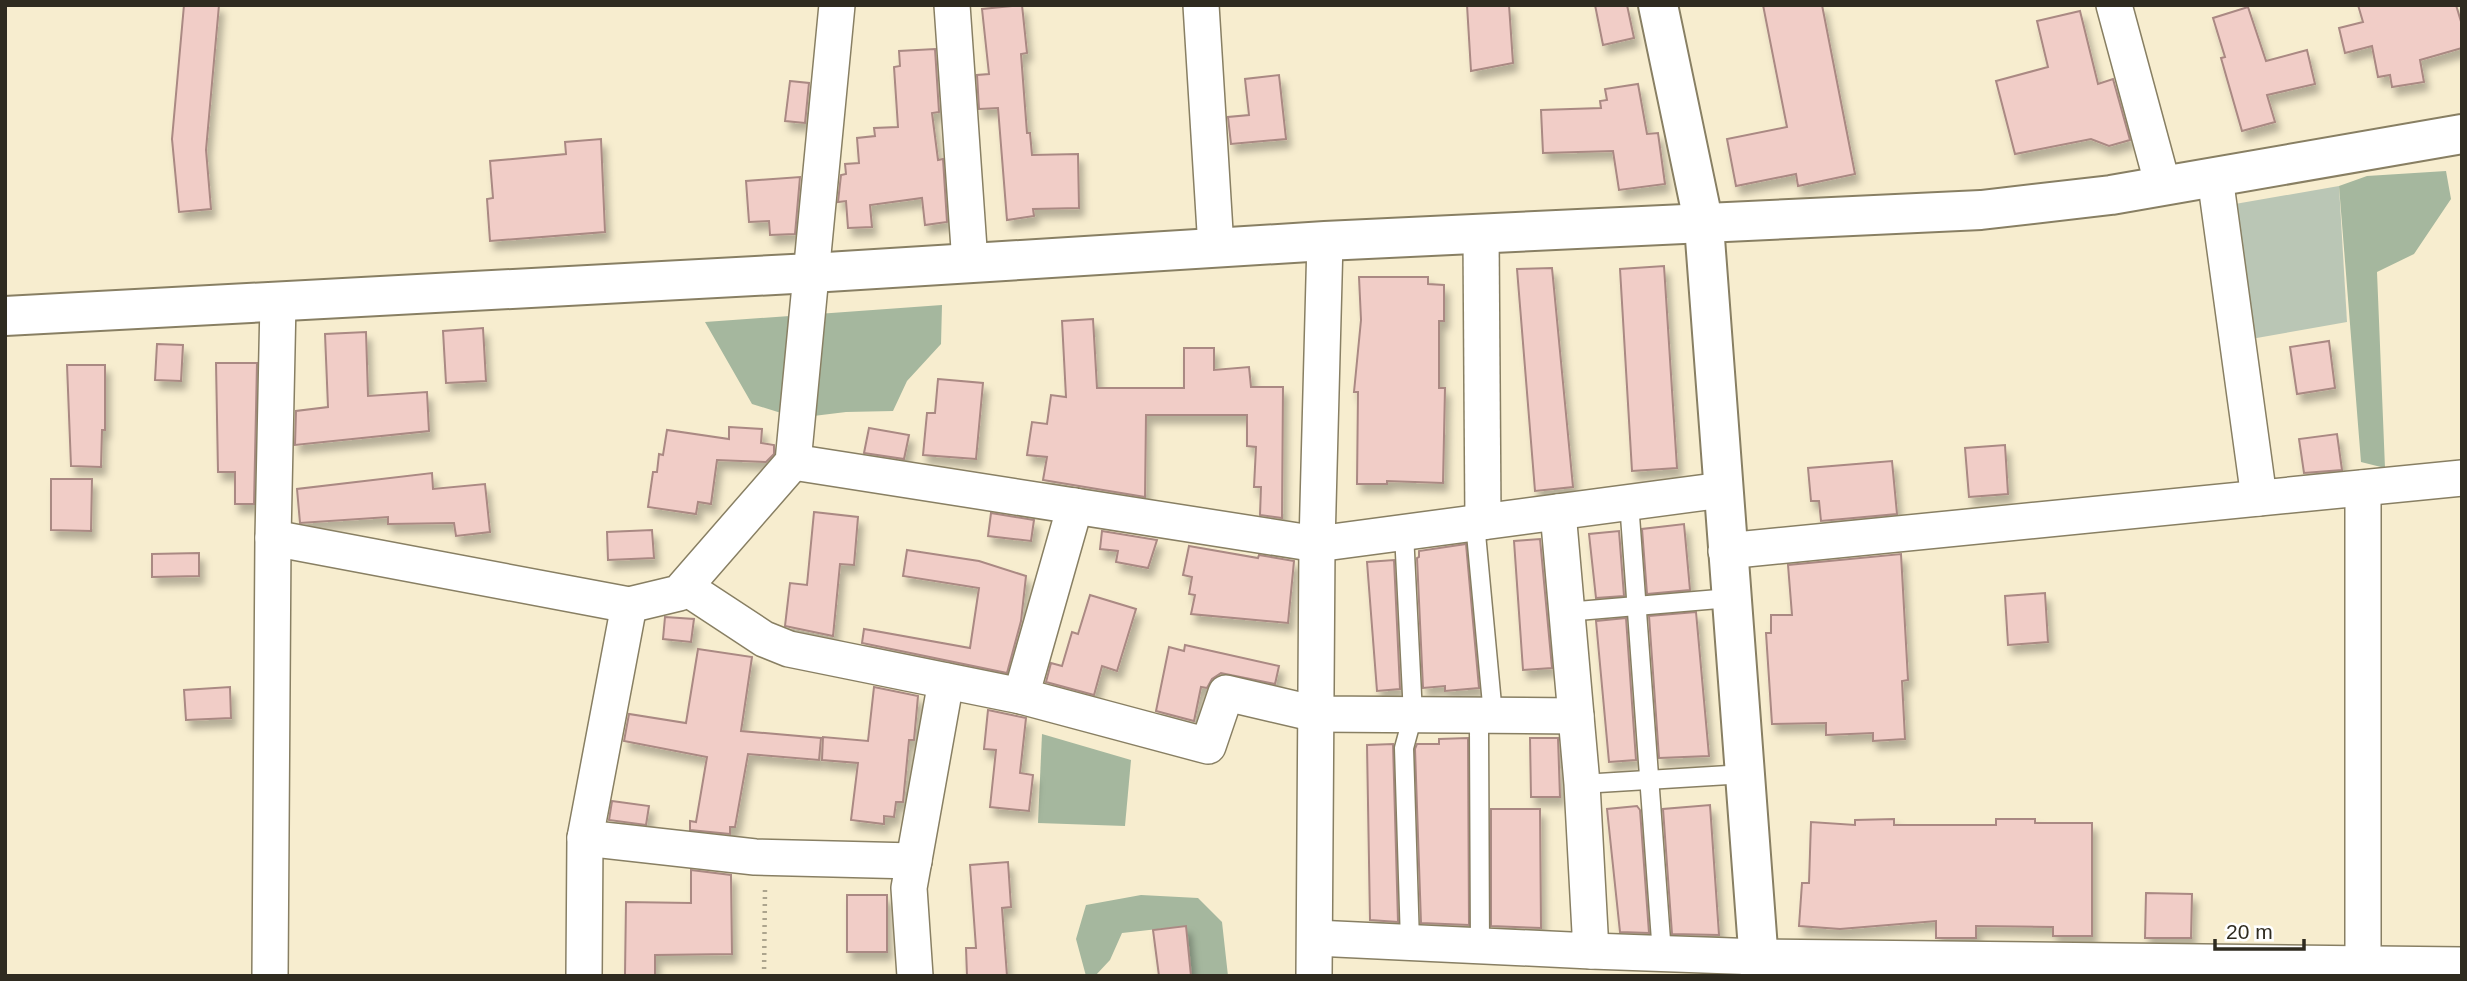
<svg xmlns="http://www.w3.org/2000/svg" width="2467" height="981" viewBox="0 0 2467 981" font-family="Helvetica,sans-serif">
<defs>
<filter id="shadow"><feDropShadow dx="4.5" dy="8" stdDeviation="3.5" flood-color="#0004"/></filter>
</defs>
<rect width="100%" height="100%" fill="#f7edcf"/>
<!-- green -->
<polygon fill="#bac6b5" points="2339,186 2347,322 2251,339 2235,204"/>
<!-- forest -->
<g fill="#a5b79e">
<polygon points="2446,171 2451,199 2414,254 2377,272 2385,468 2361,462 2339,186 2367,176"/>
<polygon points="942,305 941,344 907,381 893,411 846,412 797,418 752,404 705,322"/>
<polygon points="1042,734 1131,760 1125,826 1038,823"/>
<polygon points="1141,895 1198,898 1222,922 1228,976 1190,976 1185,926 1122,933 1110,960 1095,976 1086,976 1076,939 1086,905"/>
</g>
<!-- building -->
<g fill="#f1cdc7" stroke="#aa8983" stroke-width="2" filter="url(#shadow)">
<polygon points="184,5 219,5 206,150 211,209 179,212 172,139"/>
<polygon points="1022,5 1027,53 1021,54 1027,133 1030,133 1032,155 1078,154 1079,208 1033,209 1034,216 1007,220 998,108 979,109 977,75 989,74 982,9"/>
<polygon points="1467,5 1509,5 1513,63 1471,71"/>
<polygon points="1595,5 1627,5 1634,38 1603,45"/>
<polygon points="1763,5 1822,5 1855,174 1798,186 1796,174 1736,186 1727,139 1787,127"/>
<polygon points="2358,5 2456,5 2462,25 2462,48 2420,60 2424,82 2392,87 2390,75 2378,77 2372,46 2345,53 2339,28 2363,22"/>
<polygon points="2248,7 2266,61 2307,50 2315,84 2267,95 2275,122 2242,131 2221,58 2225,57 2213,18"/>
<polygon points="2080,11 2098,84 2113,79 2130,140 2109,146 2091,139 2015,154 1996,81 2048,67 2037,21"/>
<polygon points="935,49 939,112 932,113 938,160 943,159 947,222 925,225 922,198 870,205 872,227 848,228 846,201 838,202 841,175 846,174 845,164 859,163 857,138 875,136 874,128 898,127 894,67 900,66 899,51"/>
<polygon points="1279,75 1286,139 1231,144 1228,117 1249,115 1245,79"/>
<polygon points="790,81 809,83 805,123 785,121"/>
<polygon points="1638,84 1647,134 1658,133 1665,184 1619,190 1613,151 1543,153 1541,110 1601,108 1600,101 1607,100 1605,89"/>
<polygon points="601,139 605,232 490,241 487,199 493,198 490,161 566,154 565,142"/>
<polygon points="800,177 795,234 770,235 769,221 749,222 746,181"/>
<polygon points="1664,266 1677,468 1632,471 1620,269"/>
<polygon points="1552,268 1573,487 1535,491 1517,269"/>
<polygon points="1359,277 1428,277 1428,284 1444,285 1444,321 1439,321 1439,388 1445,388 1443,483 1387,481 1387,484 1357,484 1358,392 1354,392 1361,320"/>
<polygon points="1093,319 1097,388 1184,388 1184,348 1214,348 1214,370 1249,367 1251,387 1283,387 1282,518 1260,515 1261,487 1254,487 1256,447 1247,446 1247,415 1146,415 1145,497 1043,480 1047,457 1027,455 1032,422 1047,424 1051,395 1066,397 1062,321"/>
<polygon points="483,328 486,381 446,383 443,331"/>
<polygon points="366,332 368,396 427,392 429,431 295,445 296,411 328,407 325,334"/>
<polygon points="2329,341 2335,388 2297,394 2290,347"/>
<polygon points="157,344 183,345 181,381 155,380"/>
<polygon points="216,363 257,363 254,504 235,504 235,472 218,472"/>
<polygon points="67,365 105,365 105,430 102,430 101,467 71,466"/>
<polygon points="938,379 983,383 976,459 923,455 927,413 935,413"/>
<polygon points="729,427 762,429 761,443 774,445 774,454 766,462 717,460 711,504 698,502 696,514 648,507 653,472 657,472 659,454 663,455 667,430 729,439"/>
<polygon points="869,428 909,435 904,459 864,453"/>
<polygon points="2337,434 2342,470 2304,473 2299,439"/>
<polygon points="2005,445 2008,494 1969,497 1965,448"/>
<polygon points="1892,461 1897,514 1821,521 1819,501 1811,501 1808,468"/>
<polygon points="432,473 433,489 485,484 490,532 456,536 454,523 388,524 388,517 300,523 297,489"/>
<polygon points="51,479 92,479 91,531 51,530"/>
<polygon points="814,512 858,517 854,565 840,564 833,636 785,626 790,583 807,585"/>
<polygon points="991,513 1034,520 1031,541 988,536"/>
<polygon points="1684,524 1690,590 1647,594 1642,529"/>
<polygon points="652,530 654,558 608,560 607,532"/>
<polygon points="1102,531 1157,540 1148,568 1116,562 1118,551 1100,549"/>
<polygon points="1619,531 1624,596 1596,598 1589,534"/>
<polygon points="1540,539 1552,668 1523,670 1514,541"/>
<polygon points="1466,544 1479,688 1445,691 1445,686 1423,688 1417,558 1419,557 1419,551"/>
<polygon points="1189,546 1258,558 1259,555 1294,561 1288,623 1191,614 1195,595 1189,594 1192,577 1183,575"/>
<polygon points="907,550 979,561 1026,576 1021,621 1007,673 862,643 864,629 970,648 979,588 903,576"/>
<polygon points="199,553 199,576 152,577 152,554"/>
<polygon points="1901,554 1908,680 1902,681 1905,739 1873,741 1873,733 1826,735 1826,723 1772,724 1766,633 1771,633 1771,615 1792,615 1788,565"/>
<polygon points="1394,560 1400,689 1377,691 1367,562"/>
<polygon points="2045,593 2048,642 2008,645 2005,596"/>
<polygon points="1090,595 1136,609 1117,671 1102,666 1094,695 1046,682 1051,663 1062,666 1072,632 1078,634"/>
<polygon points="1696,612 1709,756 1659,758 1649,616"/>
<polygon points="665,617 694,619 691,642 663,639"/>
<polygon points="1626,618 1636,760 1609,762 1596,621"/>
<polygon points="1185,645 1279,666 1275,684 1221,673 1212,679 1207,688 1201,687 1194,721 1156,711 1169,647 1184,651"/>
<polygon points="698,649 752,657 741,731 821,738 819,760 748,754 735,827 730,827 730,834 690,830 690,821 696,822 707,757 624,741 629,714 686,723"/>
<polygon points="230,687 231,718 186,720 184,690"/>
<polygon points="874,687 918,696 914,740 909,740 903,802 896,802 894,817 884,816 884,824 851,820 858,763 822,760 823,737 868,741"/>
<polygon points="988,710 1026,718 1020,773 1033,775 1029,811 990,807 996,750 984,749"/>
<polygon points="1468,738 1469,925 1421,923 1415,749 1417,744 1439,744 1439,739"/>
<polygon points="1530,738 1558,738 1560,797 1531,797"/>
<polygon points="1393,744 1398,922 1370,920 1367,745"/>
<polygon points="612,801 649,806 646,825 609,820"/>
<polygon points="1710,805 1719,935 1672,934 1663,809"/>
<polygon points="1637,806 1640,810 1649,933 1620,932 1607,809"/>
<polygon points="1491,809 1540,809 1541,928 1491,926"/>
<polygon points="1894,819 1894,825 1996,825 1996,819 2035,819 2035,823 2092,823 2092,936 2053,936 2053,927 1976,926 1976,938 1936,938 1936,921 1840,929 1799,926 1802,883 1809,883 1811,822 1855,825 1855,820"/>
<polygon points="1008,862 1011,907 1002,908 1007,976 967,976 966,948 976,948 970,865"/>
<polygon points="691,870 731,875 732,954 655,955 655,975 625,975 626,902 691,903"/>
<polygon points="2146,893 2192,894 2191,938 2145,938"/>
<rect x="847" y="895" width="40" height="57"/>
<polygon points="1186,926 1191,976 1159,976 1153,930"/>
</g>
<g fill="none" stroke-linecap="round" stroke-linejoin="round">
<defs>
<g id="lane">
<polyline points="1629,502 1662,954"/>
<polyline points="1475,523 1493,715 1479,729 1480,946"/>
<polyline points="1404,533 1413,715 1404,748 1410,942"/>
<polyline points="1566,612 1730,598"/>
<polyline points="1582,784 1745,774"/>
</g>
<g id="street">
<polyline points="952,5 970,263"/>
<polyline points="1201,5 1216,248"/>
<polyline points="2114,5 2163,186"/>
<polyline points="2215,177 2259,498"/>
<polyline points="1481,235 1483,522"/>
<polyline points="793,462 1317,544 1722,490"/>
<polyline points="273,538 629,605 679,593 793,462 837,5"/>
<polyline points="1726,551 2462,478"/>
<polyline points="685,587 764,639 789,649 1021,696 1208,746 1226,693 1316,714 1576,716"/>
<polyline points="1021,696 1075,506"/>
<polyline points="585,838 755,857 914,861"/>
<polyline points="1315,938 1591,951 1582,784 1558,512"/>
<polyline points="1591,951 1760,957 2462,965"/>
<polyline points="2363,964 2363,488"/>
<polyline points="270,976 273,538 278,302"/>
<polyline points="584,976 585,838 629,605"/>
<polyline points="915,976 909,888 946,681"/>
<polyline points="1314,976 1317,544 1325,241"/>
</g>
<g id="secondary">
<polyline points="1658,5 1704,225 1760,976"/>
<polyline points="5,316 811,273 1325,241 1981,210 2111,195 2462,134"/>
</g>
</defs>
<!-- lane casing -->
<use href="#lane" stroke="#887f63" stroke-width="21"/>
<!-- street casing -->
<use href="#street" stroke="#887f63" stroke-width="38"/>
<!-- secondary casing -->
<use href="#secondary" stroke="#887f63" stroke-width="42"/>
<!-- path -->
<polyline stroke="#aca48d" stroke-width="4.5" stroke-dasharray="2 5" stroke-linecap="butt" points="764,976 765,890"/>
<!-- lane -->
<use href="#lane" stroke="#fff" stroke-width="18"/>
<!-- street -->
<use href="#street" stroke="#fff" stroke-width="35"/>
<!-- secondary -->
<use href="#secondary" stroke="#fff" stroke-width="38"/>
</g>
<!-- border -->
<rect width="2467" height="981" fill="none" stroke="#2f2b20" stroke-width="14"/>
<!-- scale -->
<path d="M2215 939v10h89v-10" fill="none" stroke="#2f2b20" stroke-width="3.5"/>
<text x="2226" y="939" font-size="21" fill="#2f2b20" stroke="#ffffff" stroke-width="5" paint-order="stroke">20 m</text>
</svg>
